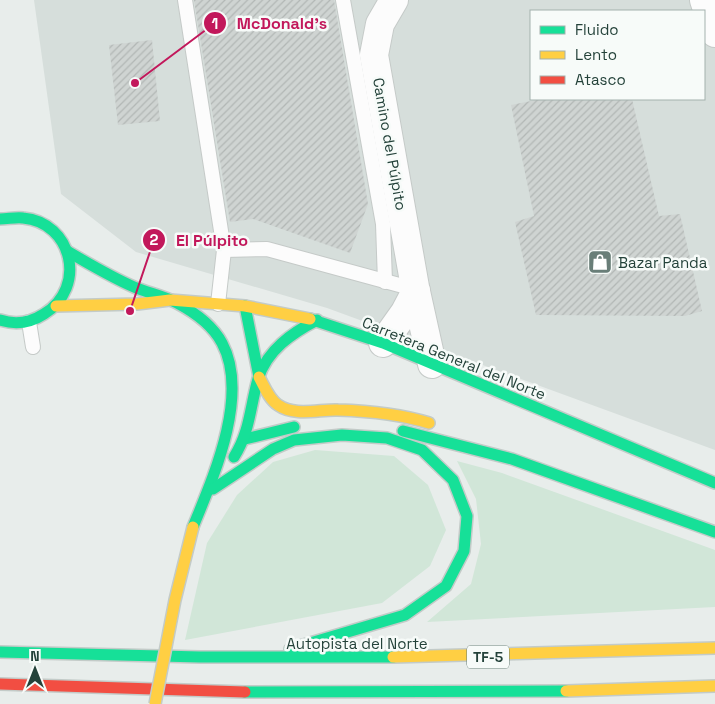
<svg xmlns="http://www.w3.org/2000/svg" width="715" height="704" viewBox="0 0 715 704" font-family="'Space Grotesk',sans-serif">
<defs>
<pattern id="building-hatch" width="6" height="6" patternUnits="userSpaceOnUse" patternTransform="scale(1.25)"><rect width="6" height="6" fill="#cfd4d2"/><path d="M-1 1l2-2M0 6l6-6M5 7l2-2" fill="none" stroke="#b2b7b5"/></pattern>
</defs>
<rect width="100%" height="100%" fill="#e8edeb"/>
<!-- built -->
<path fill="#d6dedb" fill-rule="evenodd" d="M 34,0 L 715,0 L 715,450 L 327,308 L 136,252 L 61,194 ZM 531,11 L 704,11 L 704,99 L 531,99 Z"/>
<!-- green -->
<g fill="#d1e6d8">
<polygon points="315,450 394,456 428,485 446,530 430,566 382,603 185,640 207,543 237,495 273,462"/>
<polygon points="457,461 502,473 715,550 715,607 427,622 471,584 481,544 476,499"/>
</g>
<!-- building -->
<g fill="url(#building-hatch)">
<polygon points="194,0 334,0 368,204 350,253 253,219 230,222"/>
<polygon points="152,40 160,121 118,125 109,45"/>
<polygon points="541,99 632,99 659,216 680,214 702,311 685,316 536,315 515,222 534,216 511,105"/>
</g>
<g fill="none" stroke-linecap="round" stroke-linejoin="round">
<defs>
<g id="lane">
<polyline points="185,0 224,250 218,304"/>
<polyline points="343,0 383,224 385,282"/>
<polyline points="224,250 267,249 403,286 415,287"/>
<polyline points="29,322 33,347"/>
</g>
<g id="street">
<polyline points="394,0 380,24 374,55 415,287 432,364"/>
<polyline points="704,0 715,33"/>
<polyline points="383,343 405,312 416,291"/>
</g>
<g id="fast">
<path d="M 0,219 C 8,219 16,217 23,218 C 72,222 88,287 44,314 C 30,323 15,325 0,320"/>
<path d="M 67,251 C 89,264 111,277 134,287 C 148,293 164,296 177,303 C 194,312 213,326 222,343 C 250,395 213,478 193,527"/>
<polyline points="245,306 259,377"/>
<polyline points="310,319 383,343 715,483"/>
<polyline points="403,431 512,459 715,532"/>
<polyline points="245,439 294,427"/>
<path d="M 234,457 C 250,432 250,407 258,379 C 267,350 292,333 317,320"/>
<polyline points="213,489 273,449 294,440 342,435 387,438 422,450 453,480 467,516 464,551 446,586 405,615 290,649"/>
<polyline points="0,652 200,657 393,657"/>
<polyline points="245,692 566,691"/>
</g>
<g id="slow">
<polyline points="56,306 137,304 170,300 245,306 310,319"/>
<path d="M 259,377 C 264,386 269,399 278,405 C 295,417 320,409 338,410 C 369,411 400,414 429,423"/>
<polyline points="393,657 715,648"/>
<polyline points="566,691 715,686"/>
</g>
<polyline id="jam" points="0,684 245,692"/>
</defs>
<!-- lane casing -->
<use href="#lane" stroke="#c5cac8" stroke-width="16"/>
<!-- street casing -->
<use href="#street" stroke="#c5cac8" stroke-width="30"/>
<!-- fast casing -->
<use href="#fast" stroke="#c3cbc8" stroke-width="14"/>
<!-- slow casing -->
<use href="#slow" stroke="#c3cbc8" stroke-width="14"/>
<!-- jam casing -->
<use href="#jam" stroke="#c3cbc8" stroke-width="14"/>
<!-- lane -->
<use href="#lane" stroke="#fcfcfc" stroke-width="14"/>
<!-- street -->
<use href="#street" stroke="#fcfcfc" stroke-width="28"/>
<!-- fast -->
<use href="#fast" stroke="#16e098" stroke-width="11"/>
<!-- slow -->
<use href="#slow" stroke="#ffcf43" stroke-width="11"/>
<!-- jam -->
<use href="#jam" stroke="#f24e42" stroke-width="11"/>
<defs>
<polyline id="slow-bridge" points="155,704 175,600 193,527"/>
</defs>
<!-- slow-bridge casing -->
<use href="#slow-bridge" stroke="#c3cbc8" stroke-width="14" stroke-linecap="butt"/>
<!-- slow-bridge -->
<use href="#slow-bridge" stroke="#ffcf43" stroke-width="11"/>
</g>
<!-- icons -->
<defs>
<symbol id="shop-square" viewBox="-11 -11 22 22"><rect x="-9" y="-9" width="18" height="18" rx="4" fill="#697e78" stroke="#f7fbf9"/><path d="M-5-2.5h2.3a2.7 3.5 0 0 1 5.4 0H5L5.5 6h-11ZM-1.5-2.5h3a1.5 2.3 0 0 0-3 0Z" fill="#fff"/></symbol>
</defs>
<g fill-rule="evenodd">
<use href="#shop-square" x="586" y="248" width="28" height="28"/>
</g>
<g text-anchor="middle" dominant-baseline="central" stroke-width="5" stroke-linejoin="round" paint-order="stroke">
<!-- shield labels -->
<rect fill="#f7fbf9" stroke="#637a73" stroke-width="1" x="467" y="645.5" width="42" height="23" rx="4"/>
<g font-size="14" font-weight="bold" fill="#24423a">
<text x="488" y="657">TF-5</text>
</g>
<!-- street labels -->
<g font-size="15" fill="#24423a" stroke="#f7fbf9">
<text transform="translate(390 144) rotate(80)">Camino del Púlpito</text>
<text transform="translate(454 358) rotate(22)">Carretera General del Norte</text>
<text x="357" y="643">Autopista del Norte</text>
</g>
<!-- poi labels -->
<g font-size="15" fill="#24423a" stroke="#f7fbf9" text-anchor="start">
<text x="618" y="262">Bazar Panda</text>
</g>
</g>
<!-- callouts -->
<path fill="none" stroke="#c2185b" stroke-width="2" d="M135 83L215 23M130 311L154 240"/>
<g fill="#c2185b" stroke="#f7fbf9" stroke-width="2">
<circle cx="135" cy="83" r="5"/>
<circle cx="130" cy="311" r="5"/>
<circle cx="215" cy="23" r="12"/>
<circle cx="154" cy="240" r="12"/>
</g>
<g font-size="15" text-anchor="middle" font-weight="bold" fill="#fff">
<text x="215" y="29">1</text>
<text x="154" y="245">2</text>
</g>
<g font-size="16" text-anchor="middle" font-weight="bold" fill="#c2185b" stroke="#f7fbf9" stroke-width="5" stroke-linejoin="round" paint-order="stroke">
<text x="282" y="29">McDonald's</text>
<text x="212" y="246">El Púlpito</text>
</g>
<!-- legend -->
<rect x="530" y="10" width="175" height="90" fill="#f7fbf9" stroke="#a3b1ad"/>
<rect x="540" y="26" width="25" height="8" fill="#16e098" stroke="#a3b1ad"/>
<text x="575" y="35" font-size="15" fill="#24423a">Fluido</text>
<rect x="540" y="51" width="25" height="8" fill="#ffcf43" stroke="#a3b1ad"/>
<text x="575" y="60" font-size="15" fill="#24423a">Lento</text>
<rect x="540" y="76" width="25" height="8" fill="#f24e42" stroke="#a3b1ad"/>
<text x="575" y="85" font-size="15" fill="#24423a">Atasco</text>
<!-- north arrow -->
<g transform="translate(35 669)" stroke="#f7fbf9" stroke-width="4" paint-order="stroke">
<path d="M0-4L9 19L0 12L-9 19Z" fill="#24423a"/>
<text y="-8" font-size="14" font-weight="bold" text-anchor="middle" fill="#24423a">N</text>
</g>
</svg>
